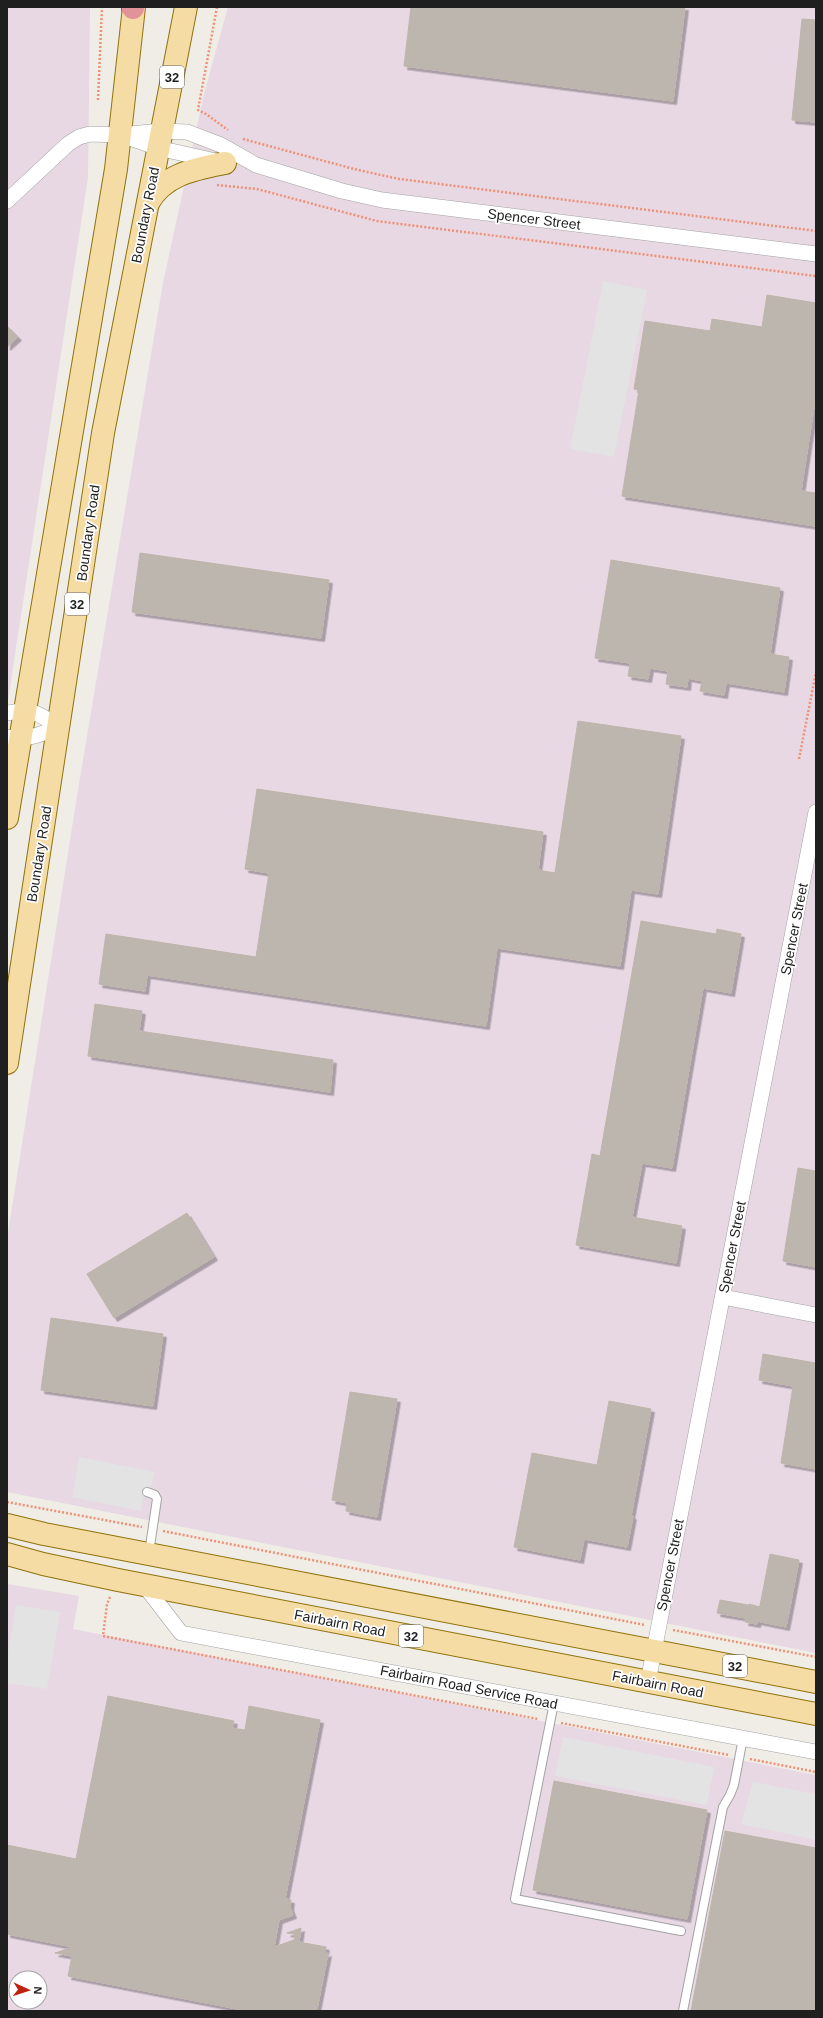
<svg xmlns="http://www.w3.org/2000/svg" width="823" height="2018" viewBox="0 0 823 2018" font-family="Arial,sans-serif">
<defs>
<filter id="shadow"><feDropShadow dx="3.5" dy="3.5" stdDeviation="0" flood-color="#0004"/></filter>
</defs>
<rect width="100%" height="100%" fill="#efede6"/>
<!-- industrial -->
<g fill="#e7d8e3" fill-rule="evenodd">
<polygon points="7,7 90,7 88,177 7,707"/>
<polygon points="228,7 816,7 816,1653 7,1492 7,1239 78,790 163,283 204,94"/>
<path d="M 7,1584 L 79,1596 L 73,1629 L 816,1775 L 816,2011 L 7,2011 ZM 16,1978 L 40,1978 L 40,2002 L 16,2002 Z"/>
</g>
<!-- parking -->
<g fill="#e3e3e3">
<polygon points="603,281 647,290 614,457 570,449"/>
<polygon points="79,1457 155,1472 152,1485 143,1498 141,1511 72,1497"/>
<polygon points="16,1605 60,1612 47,1689 7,1683 7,1660"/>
<polygon points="563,1737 714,1767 707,1805 555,1776"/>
<polygon points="753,1782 816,1794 816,1840 741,1824"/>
</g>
<!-- building -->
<g fill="#bcb6af" stroke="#bfb5a9" filter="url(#shadow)">
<polygon points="411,7 685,7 673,101 404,66"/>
<polygon points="802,19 816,20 816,122 792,120"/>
<polygon points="767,295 816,303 816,394 801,491 816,493 815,526 622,496 639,390 634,389 645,321 710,331 712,319 762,327"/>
<polygon points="7,326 18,337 7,347"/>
<polygon points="140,553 329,580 321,638 132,612"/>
<polygon points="611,560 780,588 770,654 789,657 784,692 726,683 724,695 700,691 702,681 688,678 687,687 666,684 668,671 650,668 648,679 628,676 630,663 595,658"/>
<polygon points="578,721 681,736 658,894 631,890 620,966 497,948 486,1026 147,975 145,991 99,984 106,934 256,957 269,873 245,869 257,789 543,832 538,870 555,873"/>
<polygon points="641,921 716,934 717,929 741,934 731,993 703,988 672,1168 642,1163 632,1217 682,1226 676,1263 576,1245 592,1154 600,1156"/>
<polygon points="95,1004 142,1011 139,1031 333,1060 330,1092 88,1056"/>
<polygon points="798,1168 816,1171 816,1267 783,1261"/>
<polygon points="187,1213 214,1257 114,1318 87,1274"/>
<polygon points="51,1318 163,1334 153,1406 41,1390"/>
<polygon points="763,1354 816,1363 816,1469 781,1463 793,1386 759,1380"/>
<polygon points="350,1392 397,1399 377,1517 346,1511 347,1503 332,1500"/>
<polygon points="609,1401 651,1409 631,1516 633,1516 627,1547 584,1539 580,1560 514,1547 532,1453 597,1465"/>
<polygon points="770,1554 799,1560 786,1627 757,1621"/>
<polygon points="720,1600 748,1605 746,1618 717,1613"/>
<polygon points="749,1604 760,1607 757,1624 745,1622"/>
<polygon points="108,1696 234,1721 232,1728 245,1730 249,1706 320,1720 285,1899 291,1900 290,1907 293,1915 279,1920 274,1947 294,1940 295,1934 287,1933 301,1928 299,1942 326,1947 324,1955 328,1953 317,2009 311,2011 248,2011 68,1976 72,1956 55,1953 73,1947 7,1934 7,1845 76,1859"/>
<polygon points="554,1781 707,1810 687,1919 533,1890"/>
<polygon points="725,1831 816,1848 816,2002 814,2011 691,2011"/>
</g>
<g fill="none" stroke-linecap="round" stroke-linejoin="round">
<defs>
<g id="service">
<polyline points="147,1492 155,1495 157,1499 149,1553"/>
<polyline points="554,1703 515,1899 681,1931"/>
<polyline points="683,2011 723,1807 730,1795 734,1785 743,1738"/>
</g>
<g id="minor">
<polyline points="127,137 158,148 220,162"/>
<polyline points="7,201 68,144 79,137 90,134 120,135 161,131 187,132 221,145 256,165 342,191 382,200 816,254"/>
<path d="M 7,713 C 33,708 38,713 59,727"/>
<path d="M 7,737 C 27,741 41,734 59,727"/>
<polyline points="723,1297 816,1315"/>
<polyline points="144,1585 181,1633 816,1752"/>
<polyline points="648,1682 816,812"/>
</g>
<g id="primary">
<path d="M 148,203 C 164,174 195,169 225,163"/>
<polyline points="7,818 116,169 134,7"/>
<polyline points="7,1063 103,433 186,7"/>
<polyline points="7,1525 44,1534 816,1682"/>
<polyline points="7,1554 43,1564 118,1580 816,1714"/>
</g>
<polyline id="motorway" points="133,7 133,8"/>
</defs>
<!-- service casing -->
<use href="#service" stroke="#a3a3a3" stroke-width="10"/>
<!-- minor casing -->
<use href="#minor" stroke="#a3a3a3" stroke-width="16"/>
<!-- primary casing -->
<use href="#primary" stroke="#8f720b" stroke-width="24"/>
<!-- motorway casing -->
<use href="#motorway" stroke="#ce3155" stroke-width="24"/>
<!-- path -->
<g stroke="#f09075" stroke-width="2.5" stroke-dasharray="2 2" stroke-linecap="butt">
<polyline points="217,7 198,110 206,114 228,130"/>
<polyline points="98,100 102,7"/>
<polyline points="243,139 354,169 399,179 816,231"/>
<polyline points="217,185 257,189 377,221 816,276"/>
<polyline points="799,759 816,672"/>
<polyline points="7,1502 142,1527"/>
<polyline points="163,1531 645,1625"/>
<polyline points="110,1597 107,1604 103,1636 538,1719"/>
<polyline points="673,1630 816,1657"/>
<polyline points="561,1723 729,1755"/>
<polyline points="750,1759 816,1772"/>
</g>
<!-- service -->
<use href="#service" stroke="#fff" stroke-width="8"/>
<!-- minor -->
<use href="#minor" stroke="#fff" stroke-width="15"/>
<!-- primary -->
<use href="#primary" stroke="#f5dba4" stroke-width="22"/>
<!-- motorway -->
<use href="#motorway" stroke="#e19399" stroke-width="22"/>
</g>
<g text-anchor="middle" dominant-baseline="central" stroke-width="3.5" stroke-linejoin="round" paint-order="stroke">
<!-- shield labels -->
<g fill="#fff" stroke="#626262" stroke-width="1">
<rect x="160" y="66" width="24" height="22" rx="3"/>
<rect x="65" y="593" width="24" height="22" rx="3"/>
<rect x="399" y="1625" width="24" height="22" rx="3"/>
<rect x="723" y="1655" width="24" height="22" rx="3"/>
</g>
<g font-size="13" font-weight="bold" fill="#1f1f1f">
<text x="172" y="77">32</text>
<text x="77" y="604">32</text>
<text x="411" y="1636">32</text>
<text x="735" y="1666">32</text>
</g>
<!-- street labels -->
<g font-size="14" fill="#1f1f1f" stroke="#fff">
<text transform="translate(145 215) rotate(-79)">Boundary Road</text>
<text transform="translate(534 219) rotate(7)">Spencer Street</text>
<text transform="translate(88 533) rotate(-82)">Boundary Road</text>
<text transform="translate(39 854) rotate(-81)">Boundary Road</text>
<text transform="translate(794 929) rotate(-79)">Spencer Street</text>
<text transform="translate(732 1247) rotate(-79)">Spencer Street</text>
<text transform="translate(670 1565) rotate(-79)">Spencer Street</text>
<text transform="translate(340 1623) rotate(11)">Fairbairn Road</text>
<text transform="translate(658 1684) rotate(11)">Fairbairn Road</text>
<text transform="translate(469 1687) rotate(11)">Fairbairn Road Service Road</text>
</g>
</g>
<!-- border -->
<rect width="823" height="2018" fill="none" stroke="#1f1f1f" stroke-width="16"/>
<!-- north arrow -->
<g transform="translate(28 1990) rotate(93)"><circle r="19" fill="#ffffff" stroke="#a5a5a5"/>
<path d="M0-3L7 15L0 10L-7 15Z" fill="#bf220e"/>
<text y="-6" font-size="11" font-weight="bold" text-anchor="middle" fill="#1f1f1f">N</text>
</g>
</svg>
